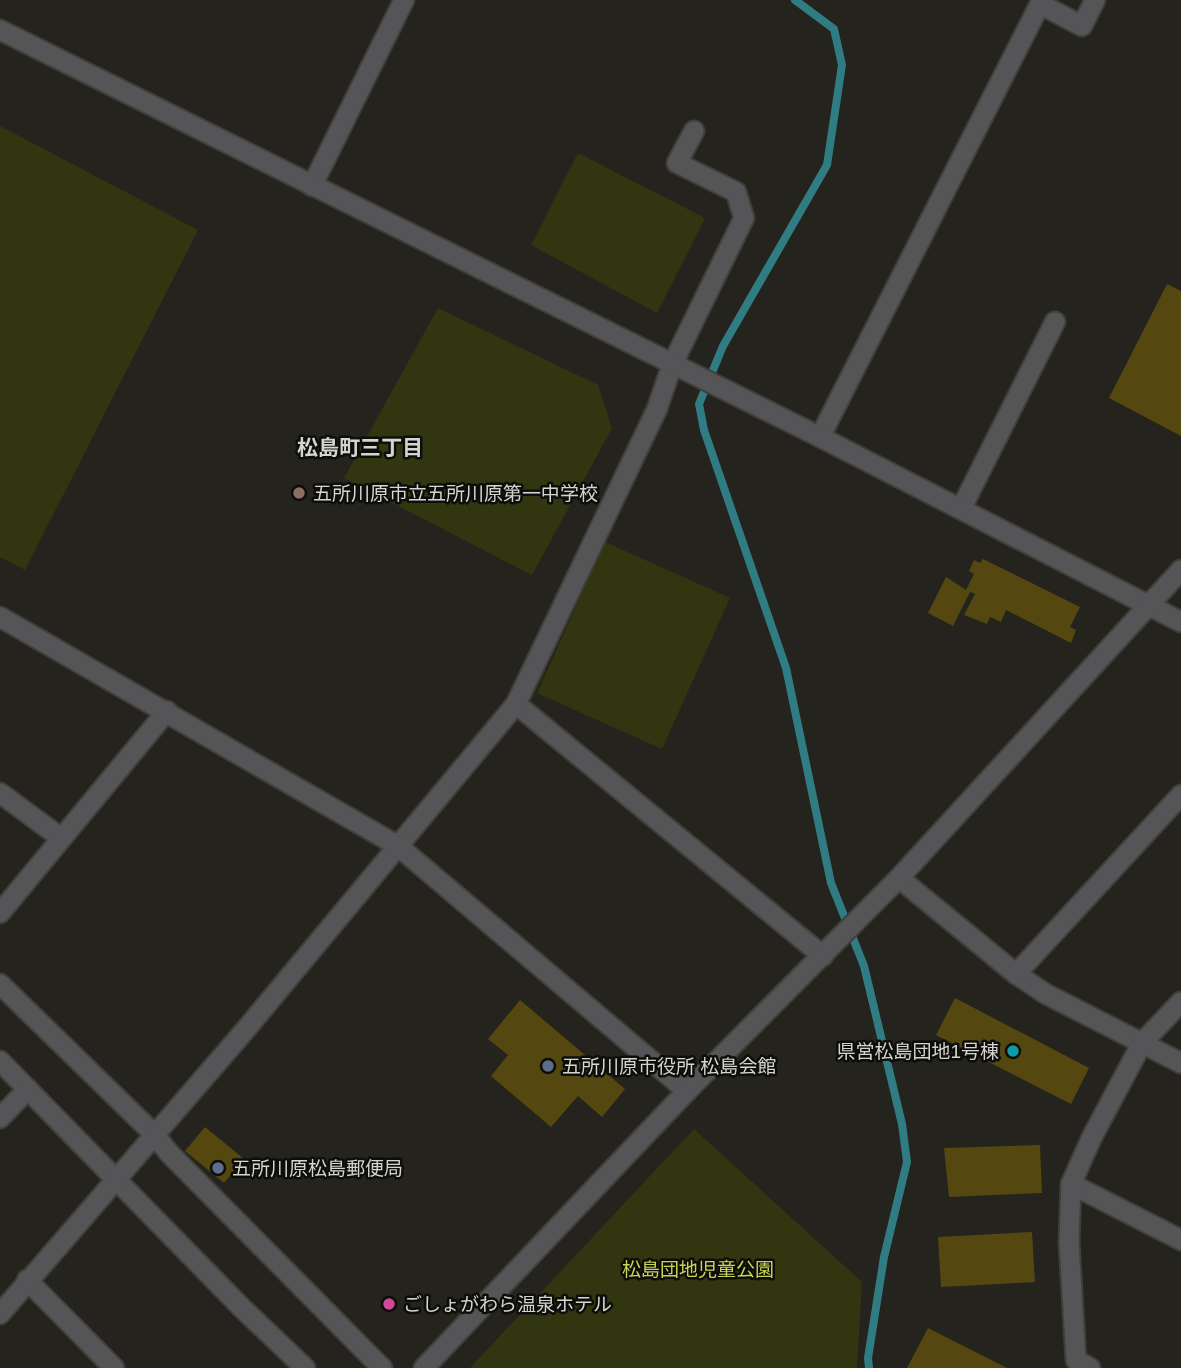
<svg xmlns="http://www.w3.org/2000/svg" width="1181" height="1368" viewBox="0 0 1181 1368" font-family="Arial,'Noto Sans JP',sans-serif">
<rect width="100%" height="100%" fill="#25231d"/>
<!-- green -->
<g fill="#323610">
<polygon points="0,126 198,230 25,570 0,557"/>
<polygon points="578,153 705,218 657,313 531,245"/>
<polygon points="438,308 598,385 612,428 532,575 344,478"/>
<polygon points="605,542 730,598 662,749 537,693"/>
<polygon points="694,1129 862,1282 857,1368 470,1368"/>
</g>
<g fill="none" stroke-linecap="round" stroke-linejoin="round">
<!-- stream -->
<polyline stroke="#307c83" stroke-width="8" points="795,0 834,29 842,65 827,165 723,346 699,404 704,430 786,668 831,883 864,966 902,1124 907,1162 884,1257 868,1358 869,1368"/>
</g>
<!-- building -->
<g fill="#544810">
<polygon points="1167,284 1181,291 1181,436 1109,398"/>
<polygon points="983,559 1080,607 1070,627 1076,630 1071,643 1006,610 1001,622 990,617 987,624 964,615 975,594 970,592 953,626 928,613 946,577 966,590 974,574 969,571 974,560 980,563"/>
<polygon points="955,998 1089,1068 1071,1104 936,1035"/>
<polygon points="520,1000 625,1089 602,1117 578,1096 551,1127 491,1076 508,1055 488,1039"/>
<polygon points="205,1127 244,1159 224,1183 185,1151"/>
<polygon points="1040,1145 1042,1193 949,1197 944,1148"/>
<polygon points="1032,1232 1035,1282 941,1287 938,1237"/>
<polygon points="928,1328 1007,1368 907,1368"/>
</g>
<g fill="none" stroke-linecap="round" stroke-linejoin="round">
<defs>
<g id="minor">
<polyline points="312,186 404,0"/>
<polyline points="820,437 1040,4 1082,26 1095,0"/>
<polyline points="961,509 1055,322"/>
<polyline points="516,704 823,956"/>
<polyline points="0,793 61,838"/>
<polyline points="899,878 1016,974 1046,994 1181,1063"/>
<polyline points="0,913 167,711"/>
<polyline points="1016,974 1181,795"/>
<polyline points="0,984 155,1135 168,1152 382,1368"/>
<polyline points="0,1061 242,1308 305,1368"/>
<polyline points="0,1118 28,1089"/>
<polyline points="1071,1184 1181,1240"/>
<polyline points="27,1280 114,1368"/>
<polyline points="0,1314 247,1028 516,704 657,409 672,365 744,218 736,192 677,163 694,131"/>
<polyline points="1090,1368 1076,1360 1069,1242 1071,1184 1092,1137 1142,1043 1181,1002"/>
</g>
<g id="tertiary">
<polyline points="0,30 820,437 1181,622"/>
<polyline points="0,617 398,846 687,1091"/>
<polyline points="424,1368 687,1091 899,878 1181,570"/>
</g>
</defs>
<!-- minor casing -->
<use href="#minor" stroke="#413f3a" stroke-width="23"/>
<!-- tertiary casing -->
<use href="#tertiary" stroke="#413f3a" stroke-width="23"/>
<!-- minor -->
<use href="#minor" stroke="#555457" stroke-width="19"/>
<!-- tertiary -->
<use href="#tertiary" stroke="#555457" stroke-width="19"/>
</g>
<!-- markers -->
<circle fill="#8d6e63" stroke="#0d0d0a" stroke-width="2.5" cx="299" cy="493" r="7"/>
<circle fill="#0f9aa8" stroke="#0d0d0a" stroke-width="2.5" cx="1013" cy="1051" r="7"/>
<g fill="#5c6f8a" stroke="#0d0d0a" stroke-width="2.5">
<circle cx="548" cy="1066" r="7"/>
<circle cx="218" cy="1168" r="7"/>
</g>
<circle fill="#d1479c" stroke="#0d0d0a" stroke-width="2.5" cx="389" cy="1304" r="7"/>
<g text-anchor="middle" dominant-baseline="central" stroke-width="5" stroke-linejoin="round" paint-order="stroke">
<!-- poi labels -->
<g font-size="19" fill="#d5d4d0" stroke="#0d0d0a" text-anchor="start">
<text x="313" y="493">五所川原市立五所川原第一中学校</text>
<text x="999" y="1051" text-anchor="end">県営松島団地1号棟</text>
<text x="562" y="1066">五所川原市役所 松島会館</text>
<text x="232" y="1168">五所川原松島郵便局</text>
<text x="403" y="1304">ごしょがわら温泉ホテル</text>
</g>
<!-- park labels -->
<g font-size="19" fill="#c8d654" stroke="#0d0d0a">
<text x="698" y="1269">松島団地児童公園</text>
</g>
<!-- neighbourhood labels -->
<g font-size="21" font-weight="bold" fill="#d5d4d0" stroke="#0d0d0a">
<text x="360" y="447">松島町三丁目</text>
</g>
</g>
</svg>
